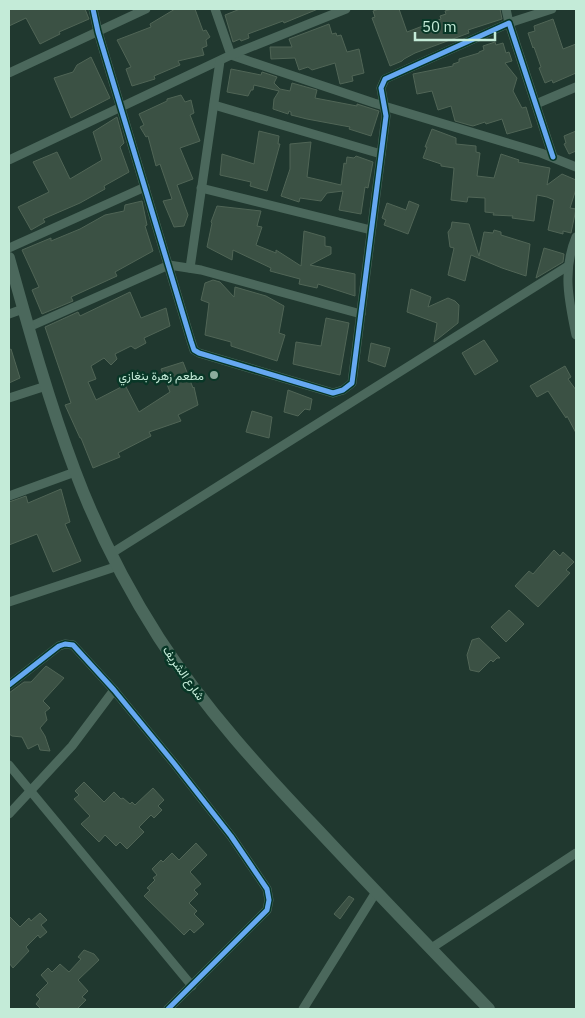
<svg xmlns="http://www.w3.org/2000/svg" width="585" height="1018" viewBox="0 0 585 1018" font-family="'IBM Plex Sans',Vazirmatn,sans-serif">
<rect width="100%" height="100%" fill="#20382f"/>
<!-- building -->
<g fill="#3b5144" stroke="#506556">
<polygon points="9,9 85,9 89,19 59,32 60,34 40,44 26,18 9,26"/>
<polygon points="175,9 195,9 203,31 206,30 210,37 206,40 207,46 202,48 204,55 178,61 180,65 154,76 155,79 132,86 126,69 131,67 117,40 151,27 150,24"/>
<polygon points="240,9 318,9 284,23 283,21 248,34 249,38 241,41 240,39 233,42 225,15"/>
<polygon points="379,9 399,9 407,32 441,19 440,16 446,14 445,11 452,9 500,9 502,19 468,30 469,33 415,53 404,59 402,61 390,66 372,18 375,17 373,11"/>
<polygon points="553,19 563,49 576,44 576,73 553,83 552,80 545,83 539,68 541,67 534,47 533,48 528,33 535,31 534,26"/>
<polygon points="329,24 332,34 336,33 337,36 341,35 347,52 359,49 364,73 352,76 353,81 340,84 335,63 312,70 308,67 299,70 295,58 271,59 270,47 292,47 289,39"/>
<polygon points="495,42 496,45 503,43 506,53 509,52 512,61 505,63 517,78 513,91 522,108 526,107 532,127 507,134 502,119 486,124 485,122 473,126 469,125 455,121 451,106 438,110 432,91 417,94 413,74 453,66 453,64 459,62 459,59 479,53 479,52 484,50 483,46"/>
<polygon points="91,57 110,98 71,118 54,78 73,72 77,65"/>
<polygon points="231,69 261,75 262,72 277,77 274,83 280,89 290,91 292,83 317,90 315,98 357,106 357,104 379,111 371,136 349,129 350,127 307,119 291,115 291,112 289,111 288,114 273,109 274,99 279,91 254,85 253,90 251,90 248,96 227,92"/>
<polygon points="181,95 185,102 191,100 194,113 190,115 200,141 180,148 193,179 177,185 188,215 184,226 174,227 163,201 172,199 160,164 156,166 148,136 146,137 140,127 144,125 139,114 167,101 167,99"/>
<polygon points="117,117 124,143 120,147 129,172 104,186 105,189 80,203 43,219 45,222 31,230 18,207 49,192 33,162 57,152 70,179 102,160 93,132"/>
<polygon points="432,129 456,138 456,144 476,146 476,152 480,153 477,176 494,178 501,154 519,160 518,162 550,168 547,185 562,174 576,180 576,189 570,208 576,209 571,233 563,231 563,234 548,230 554,200 547,197 537,195 534,221 512,218 513,216 493,215 494,213 485,212 485,198 468,197 467,202 451,200 454,168 441,166 441,164 423,158 427,147 425,147"/>
<polygon points="259,131 279,136 278,144 280,144 267,191 250,186 251,182 220,175 222,154 254,164"/>
<polygon points="576,131 576,151 569,154 564,144 566,143 564,136"/>
<polygon points="311,142 307,177 341,185 344,163 346,164 347,157 354,158 356,156 373,162 368,188 365,187 361,214 339,210 343,191 327,193 321,201 300,198 299,202 281,196 290,169 290,144"/>
<polygon points="142,201 147,225 145,226 153,251 115,272 117,276 71,297 73,301 42,314 32,290 39,287 22,250 51,238 51,241 80,229 105,215 124,211 125,205"/>
<polygon points="409,201 419,205 408,234 384,225 386,220 382,218 387,203 406,210"/>
<polygon points="217,206 261,211 257,226 262,227 256,245 276,253 276,250 301,266 304,231 325,237 325,246 331,247 331,254 310,265 355,274 355,296 318,284 317,288 299,284 300,279 270,271 271,268 233,250 232,260 207,247 212,223 211,222"/>
<polygon points="452,222 469,224 479,256 484,232 493,233 494,230 501,232 501,235 530,244 526,276 502,268 471,255 465,281 448,275 454,248 450,247 448,232 451,228"/>
<polygon points="544,248 564,254 563,262 536,278"/>
<polygon points="213,280 220,282 234,297 235,287 266,296 284,306 279,333 285,335 277,361 231,346 231,342 205,335 209,303 201,300 205,283"/>
<polygon points="411,289 431,297 428,307 448,298 455,301 459,305 458,323 434,342 437,323 407,312"/>
<polygon points="130,292 141,318 166,308 170,326 144,338 146,343 135,349 131,346 115,354 117,359 111,365 104,358 91,366 96,379 88,382 96,400 125,385 139,412 170,392 161,369 183,362 193,388 194,387 198,405 178,415 181,421 149,432 151,436 118,453 120,457 93,468 81,438 80,438 65,405 71,403 45,327 78,312 80,316"/>
<polygon points="326,318 349,323 340,375 293,364 296,342 321,346"/>
<polygon points="484,340 498,361 475,375 462,353"/>
<polygon points="371,343 390,348 385,367 368,361"/>
<polygon points="11,349 20,378 9,383 9,350"/>
<polygon points="565,366 571,377 568,379 576,390 576,433 567,416 566,418 548,391 537,397 530,386"/>
<polygon points="288,390 312,399 310,410 305,409 298,416 284,412"/>
<polygon points="252,411 272,417 269,438 246,432"/>
<polygon points="61,489 70,522 65,524 81,561 53,572 37,534 9,545 9,502 26,496 28,503"/>
<polygon points="554,550 560,556 563,552 574,562 566,570 570,573 538,607 515,586 529,571 533,574"/>
<polygon points="509,610 524,624 506,642 491,627"/>
<polygon points="479,638 500,658 497,658 493,662 491,660 479,672 470,670 467,655 472,640"/>
<polygon points="46,666 64,678 43,701 50,708 45,712 47,720 40,728 45,736 50,751 40,750 38,744 28,749 22,737 12,736 9,734 9,693 24,682 31,682"/>
<polygon points="84,782 104,802 114,792 121,799 123,798 130,804 132,802 135,805 153,788 164,800 158,806 162,810 154,818 151,815 139,827 144,832 127,849 120,842 116,846 105,835 99,842 81,824 90,816 74,799 79,795 75,791"/>
<polygon points="196,843 207,855 190,872 201,884 194,890 198,894 189,903 197,911 194,914 204,924 194,933 190,929 184,935 144,896 150,890 147,888 155,880 153,878 157,875 152,869 161,860 163,862 172,853 179,860"/>
<polygon points="349,896 354,899 340,919 334,914"/>
<polygon points="40,913 47,920 41,925 47,932 40,938 38,935 26,947 29,951 13,968 9,963 9,916 20,927 29,918 31,921"/>
<polygon points="84,950 94,954 99,960 78,980 88,991 82,997 86,1000 77,1009 41,1009 36,1004 40,999 36,995 48,983 41,975 48,968 52,972 60,964 69,972 81,959 78,957"/>
</g>
<g fill="none" stroke-linecap="round" stroke-linejoin="round">
<!-- street -->
<g stroke="#4b685c" stroke-width="9">
<polyline points="93,9 98,32 191,341 194,350 199,353 333,393 343,390 352,383 386,116 381,88 385,79 509,23 553,157"/>
<polyline points="215,9 231,55"/>
<polyline points="506,9 509,23 552,9"/>
<polyline points="231,55 374,103 541,153 576,167"/>
<polyline points="9,73 146,9"/>
<polyline points="536,104 576,87"/>
<polyline points="214,105 381,154"/>
<polyline points="9,160 231,55 346,9"/>
<polyline points="201,188 371,230"/>
<path d="M 576,237 C 562,270 569,302 576,335"/>
<polyline points="9,248 145,187"/>
<polyline points="190,268 220,61"/>
<polyline points="9,314 23,309"/>
<polyline points="29,327 169,265 201,270 361,314"/>
<polyline points="9,398 46,386"/>
<polyline points="9,496 75,472"/>
<polyline points="112,553 568,266"/>
<polyline points="9,602 118,566"/>
<polyline points="9,685 59,646 65,644 73,645 114,690 173,762 231,836 267,889 269,900 267,910 168,1009"/>
<polyline points="9,765 192,986"/>
<polyline points="9,814 72,746 114,690"/>
<polyline points="430,949 576,853"/>
<polyline points="303,1009 376,892"/>
</g>
<!-- secondary -->
<path stroke="#4b685c" stroke-width="12" d="M 9,258 C 29,330 49,402 75,471 C 96,527 127,588 159,638 C 205,709 261,770 319,831 C 375,891 432,950 489,1009"/>
<defs>
<g id="cycleway">
<polyline points="93,9 98,32 191,341 194,350 199,353 333,393 343,390 352,383 386,116 381,88 385,79 509,23 553,157"/>
<polyline points="9,685 59,646 65,644 73,645 114,690 173,762 231,836 267,889 269,900 267,910 168,1009"/>
</g>
</defs>
<!-- cycleway casing -->
<use href="#cycleway" stroke="#093727" stroke-width="8"/>
<!-- cycleway -->
<use href="#cycleway" stroke="#66a8f1" stroke-width="5"/>
</g>
<!-- markers -->
<circle fill="#8bac9d" stroke="#093727" stroke-width="2" cx="214" cy="375" r="5"/>
<g text-anchor="middle" dominant-baseline="central" stroke-width="5" stroke-linejoin="round" paint-order="stroke">
<!-- poi labels -->
<g font-size="12" fill="#c4ebd8" stroke="#093727" text-anchor="end">
<text x="204" y="375">مطعم زهرة بنغازي</text>
</g>
<!-- street labels -->
<g font-size="12" fill="#c4ebd8" stroke="#093727">
<text transform="translate(184 673) rotate(55)">شارع الشريف</text>
</g>
</g>
<!-- border -->
<rect width="585" height="1018" fill="none" stroke="#c4ebd8" stroke-width="20"/>
<!-- scale -->
<path d="M415 32v8h80v-8" fill="none" stroke="#c4ebd8" stroke-width="2.5"/>
<text x="422" y="32" font-size="15" fill="#c4ebd8" stroke="#093727" stroke-width="4" paint-order="stroke">50 m</text>
</svg>
